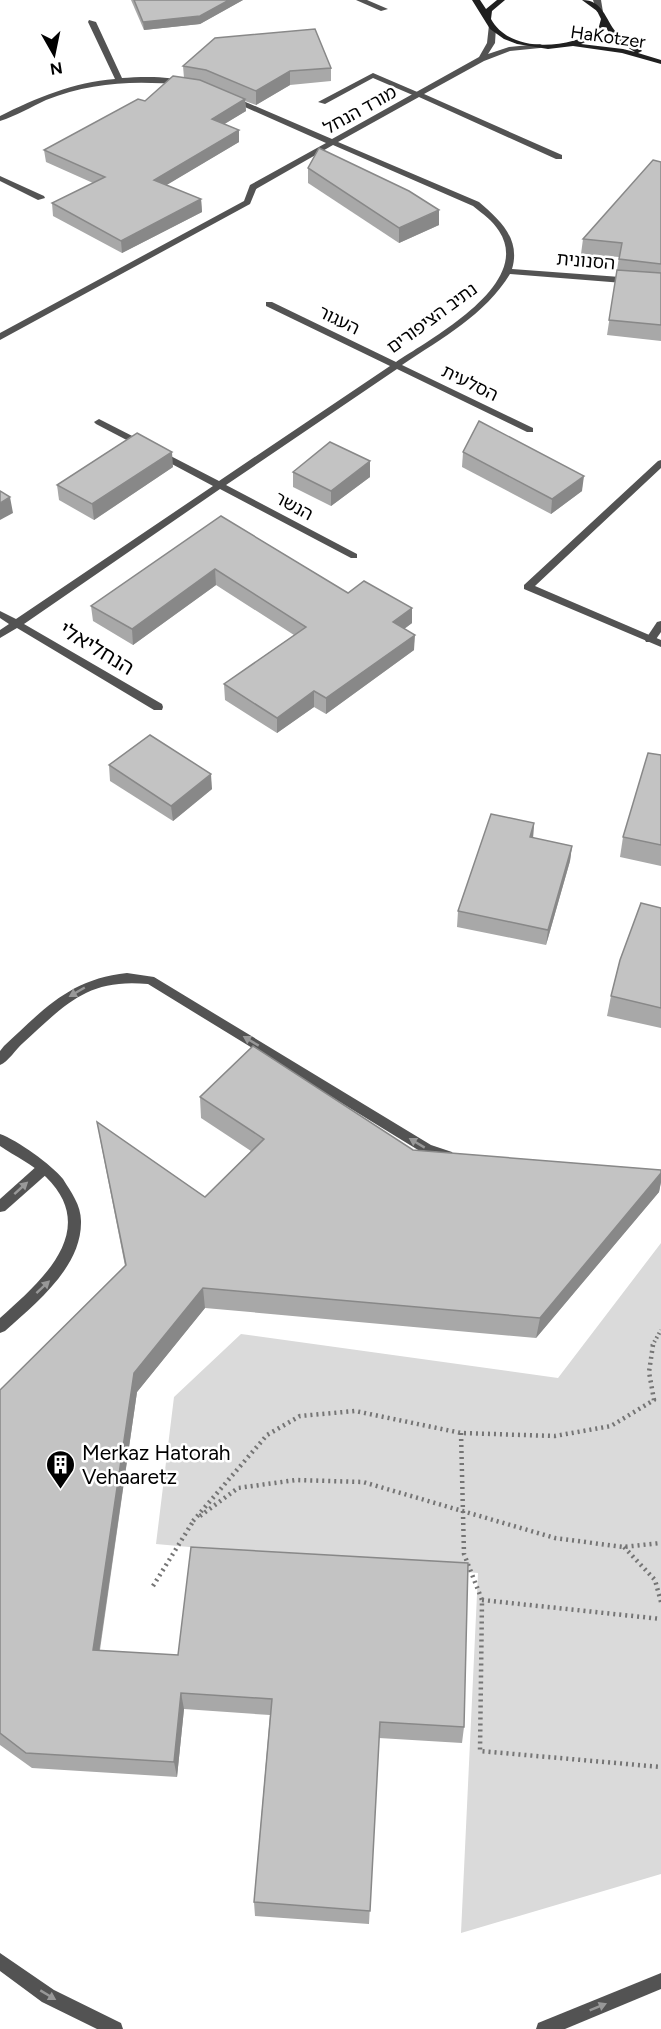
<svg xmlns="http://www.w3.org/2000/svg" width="661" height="2029" viewBox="0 0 661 2029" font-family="Figtree,'Noto Sans Hebrew',sans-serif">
<rect width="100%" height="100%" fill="#fff"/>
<!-- green -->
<polygon fill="#dadada" points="661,1243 661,1874 461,1933 478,1573 156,1544 174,1397 241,1334 558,1378"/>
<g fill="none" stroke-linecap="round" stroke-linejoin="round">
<!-- path-far1 -->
<polyline stroke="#757575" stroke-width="4" stroke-dasharray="1.5 3" stroke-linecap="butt" points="652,1346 661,1330"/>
<!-- path -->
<g stroke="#757575" stroke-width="4.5" stroke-dasharray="2 4" stroke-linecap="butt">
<polyline points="461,1433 464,1554 482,1600 480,1751 661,1767"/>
<polyline points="200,1516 238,1488 296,1480 363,1482 555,1538 623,1547 661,1543"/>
<polyline points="193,1521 267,1435 300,1416 355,1411 461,1433 555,1436 611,1426 654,1400 649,1372 653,1345"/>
<polyline points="624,1547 655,1580 661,1602"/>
<polyline points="153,1586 194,1520"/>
<polyline points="482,1600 661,1619"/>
</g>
<!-- lane -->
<g fill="#535353" fill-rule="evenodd">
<polygon points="356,0 367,0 388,9 381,11"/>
<polygon points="373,73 422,94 415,96 373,78 325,104 318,102"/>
<polygon points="250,185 257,187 250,204 0,340 0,333 244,201"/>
<polygon points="661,621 661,632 654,642 646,642 645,640 657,622"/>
<path d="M 127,973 L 154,977 L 431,1145 L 452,1152 L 454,1156 L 452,1160 L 448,1161 L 423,1153 L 148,984 C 87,978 65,1005 23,1043 C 16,1049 8,1062 0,1065 L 0,1051 L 4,1046 C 44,1009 70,979 127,973 Z"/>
<polygon points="43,1164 48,1165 49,1169 48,1173 5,1211 0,1212 0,1199 38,1165"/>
<polygon points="0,1953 54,1990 121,2023 123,2029 97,2029 42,2002 0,1971"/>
<polygon points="661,1973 661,1989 565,2029 536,2029 538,2023"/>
</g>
<!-- street -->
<g fill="#535353" fill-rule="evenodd">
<polygon points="593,0 601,0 603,12 597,12"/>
<path d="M 89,20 L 96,22 L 122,78 C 139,77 172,75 187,83 L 183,85 C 136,80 91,82 46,100 C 31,107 16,116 0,121 L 0,116 C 36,98 74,82 115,79 L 88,22 Z"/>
<path d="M 489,25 L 496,27 L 495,43 L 488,54 L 509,47 L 540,44 L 544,46 L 540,48 L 510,51 L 484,61 L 424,94 L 562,155 L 562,159 L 556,159 L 419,97 L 338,142 L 479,202 C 500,220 521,239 512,269 L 661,280 L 661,286 L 510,274 C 485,315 442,338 402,365 L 533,428 L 533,432 L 527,432 L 397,369 L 226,485 L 357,554 L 357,558 L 351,558 L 220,489 L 24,624 L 162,704 L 163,707 L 162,710 L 154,710 L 17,628 L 0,638 L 0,630 L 9,624 L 0,618 L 0,611 L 16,619 L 213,486 L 155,455 L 155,451 L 161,451 L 219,481 L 390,366 L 266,306 L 266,302 L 272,302 L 396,362 C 430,339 534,284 499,231 C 493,221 483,214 473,206 L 333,145 L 256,189 L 250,189 L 250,185 L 326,143 L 227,99 L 234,97 L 332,139 L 479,57 L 487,43 Z"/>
<polygon points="0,176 44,196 45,198 38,200 0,181"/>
<polygon points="99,419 146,443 148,445 143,448 140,447 96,424 94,422"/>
<polygon points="661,460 661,468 535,586 661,640 661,647 524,589 524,585 658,461"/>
<path d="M 0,1134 C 17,1140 52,1165 63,1179 C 71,1192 81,1205 81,1221 C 82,1267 36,1303 5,1331 L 0,1333 L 0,1318 C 40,1282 101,1231 46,1177 C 33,1165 15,1156 0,1146 Z"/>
</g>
<!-- secondary -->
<path fill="#202020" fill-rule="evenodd" d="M 472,0 L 480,0 L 486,9 L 497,0 L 505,0 L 492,11 L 491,19 C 510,54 569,49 598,30 L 601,19 L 597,11 L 582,0 C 603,0 605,19 616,32 C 622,39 633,44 641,49 L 642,51 L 638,53 L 661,60 L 661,64 L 622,53 L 573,46 L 548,49 L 517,44 L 504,39 L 490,29 ZM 606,27 L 611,37 L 635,52 L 623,49 L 581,44 L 604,33 Z"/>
</g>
<!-- wall -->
<g fill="#a8a8a8">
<polygon points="131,0 243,0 200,24 144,30"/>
<polygon points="183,66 331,68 331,81 290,85 256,105 245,101 246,111 224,124 239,130 239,142 166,185 201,199 202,212 122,253 53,216 52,203 93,183 46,162 44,150 145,101 184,78"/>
<polygon points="661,162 661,341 607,335 619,257 581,254 583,239"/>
<polygon points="308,168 439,225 399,243 308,183"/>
<polygon points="463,452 582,491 551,514 462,467"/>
<polygon points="173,467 94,520 59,500 57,485"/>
<polygon points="293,472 370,477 331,506 293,487"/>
<polygon points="221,516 348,593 412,623 404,629 414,650 326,714 314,707 277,733 225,700 224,684 294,635 216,585 133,645 93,621 91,606"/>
<polygon points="661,755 661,866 620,857 623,837"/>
<polygon points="109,765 212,789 173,821 110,781"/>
<polygon points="534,823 533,838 572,846 570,861 546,945 457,927 458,911"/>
<polygon points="661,908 661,1028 607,1016 611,996"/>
<polygon points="200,1097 413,1150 661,1170 661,1182 659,1192 536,1338 205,1308 137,1392 100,1650 464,1727 462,1743 379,1738 369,1924 255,1916 254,1902 270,1715 184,1709 177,1777 32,1768 0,1745 0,1390 125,1266 101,1144 97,1122 205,1197 251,1151 201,1118"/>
</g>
<!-- shaded-wall -->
<g fill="#888">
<polygon points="229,0 243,0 200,24 144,30 143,22"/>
<polygon points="290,71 290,85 256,105 256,91"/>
<polygon points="245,99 246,111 213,131 212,119"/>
<polygon points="239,130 239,142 155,192 154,180"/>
<polygon points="201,199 202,212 122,253 121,241"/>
<polygon points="439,210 439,225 399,243 399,228"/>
<polygon points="172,452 173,467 94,520 92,504"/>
<polygon points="370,461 370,477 331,506 331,491"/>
<polygon points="584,476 582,491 551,514 552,499"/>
<polygon points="10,497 13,513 0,520 0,503"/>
<polygon points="215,569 216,585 133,645 132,629"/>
<polygon points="412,608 412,623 392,638 393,622"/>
<polygon points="415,635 414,650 326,714 326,698"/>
<polygon points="314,691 314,707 277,733 277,718"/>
<polygon points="211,774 212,789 173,821 171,806"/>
<polygon points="534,823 533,838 530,837"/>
<polygon points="572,846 570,861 546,945 548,930"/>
<polygon points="661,1173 661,1182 659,1192 536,1338 540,1318"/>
<polygon points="203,1288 205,1308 137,1392 97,1666 93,1650 134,1373"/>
<polygon points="181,1693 184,1709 177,1777 174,1762"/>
</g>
<!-- building -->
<g fill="#c3c3c3" stroke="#888" stroke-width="1.5">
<polygon points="134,0 229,0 200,16 143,22"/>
<polygon points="315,29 331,68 290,71 256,91 206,70 183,66 215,38"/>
<polygon points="173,76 200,80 245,99 212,119 239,130 154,180 201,199 121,241 52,203 105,177 44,150 138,99 145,101"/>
<polygon points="319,148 409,191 439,210 399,228 308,168"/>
<polygon points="653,160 661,162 661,264 619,259 622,243 583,239"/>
<polygon points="617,270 661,273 661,325 609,320"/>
<polygon points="479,421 584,476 552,499 463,452"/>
<polygon points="137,433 172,452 92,504 57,485"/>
<polygon points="330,442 370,461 331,491 293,472"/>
<polygon points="0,491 10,497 0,503"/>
<polygon points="221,516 348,593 364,581 412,608 393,622 415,635 326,698 314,691 277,718 224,684 306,627 215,569 132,629 91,606"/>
<polygon points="150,735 211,774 171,806 109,765"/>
<polygon points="648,753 661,755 661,845 623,837"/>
<polygon points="491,814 534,823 530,837 572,846 548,930 458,911"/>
<polygon points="641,903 661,908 661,1008 611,996 620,960"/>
<polygon points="253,1046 413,1150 661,1170 661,1173 540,1318 203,1288 134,1373 93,1650 178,1655 191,1547 468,1563 464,1727 380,1722 370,1911 254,1902 272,1699 181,1693 174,1762 26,1753 0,1733 0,1390 126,1265 97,1122 205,1197 264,1139 200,1097"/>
</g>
<!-- one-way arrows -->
<defs><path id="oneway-solid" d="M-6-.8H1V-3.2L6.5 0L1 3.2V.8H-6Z" transform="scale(1.5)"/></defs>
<g fill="#989898">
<use href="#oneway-solid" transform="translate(77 992) rotate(150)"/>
<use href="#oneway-solid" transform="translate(251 1041) rotate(-149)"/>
<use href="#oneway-solid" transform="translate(417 1143) rotate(-149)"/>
<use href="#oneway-solid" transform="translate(21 1188) rotate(-42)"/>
<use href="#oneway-solid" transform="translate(43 1287) rotate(-43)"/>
<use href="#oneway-solid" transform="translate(48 1995) rotate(31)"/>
<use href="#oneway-solid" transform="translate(598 2007) rotate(-22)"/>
</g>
<!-- icons -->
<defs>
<symbol id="building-pin" viewBox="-11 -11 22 30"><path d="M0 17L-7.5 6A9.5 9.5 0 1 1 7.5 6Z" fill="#000" stroke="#fff"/><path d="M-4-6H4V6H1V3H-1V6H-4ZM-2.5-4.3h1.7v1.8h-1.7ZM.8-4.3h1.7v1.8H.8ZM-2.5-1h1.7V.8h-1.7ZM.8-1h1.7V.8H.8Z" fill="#fff"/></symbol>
</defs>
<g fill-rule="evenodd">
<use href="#building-pin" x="44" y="1448" width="33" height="45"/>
</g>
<g text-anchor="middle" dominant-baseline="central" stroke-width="5" stroke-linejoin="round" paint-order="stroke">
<!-- far-street labels -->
<g font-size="18" fill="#000" stroke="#fff">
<text transform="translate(608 37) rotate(8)">HaKotzer</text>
<text transform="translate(360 110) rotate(-29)">מורד הנחל</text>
<text transform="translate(586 261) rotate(5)">הסנונית</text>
<text transform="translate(432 318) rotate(-36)">נתיב הציפורים</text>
<text transform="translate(339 320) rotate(26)">העגור</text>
<text transform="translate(470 383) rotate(26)">הסלעית</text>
<text transform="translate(294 506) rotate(28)">הנשר</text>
</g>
<!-- street labels -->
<g font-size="21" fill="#000" stroke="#fff">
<text transform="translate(97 648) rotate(31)">הנחליאלי</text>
</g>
<!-- poi labels -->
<g font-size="21" fill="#000" stroke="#fff" text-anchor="start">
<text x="82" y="1452">Merkaz Hatorah<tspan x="82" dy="24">Vehaaretz</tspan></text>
</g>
</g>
<!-- north arrow -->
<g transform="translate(54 54) rotate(171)" stroke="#ffffff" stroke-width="4.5" paint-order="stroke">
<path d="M0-4.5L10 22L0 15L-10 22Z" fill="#000000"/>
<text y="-9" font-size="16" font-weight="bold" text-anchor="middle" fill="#000000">N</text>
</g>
</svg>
